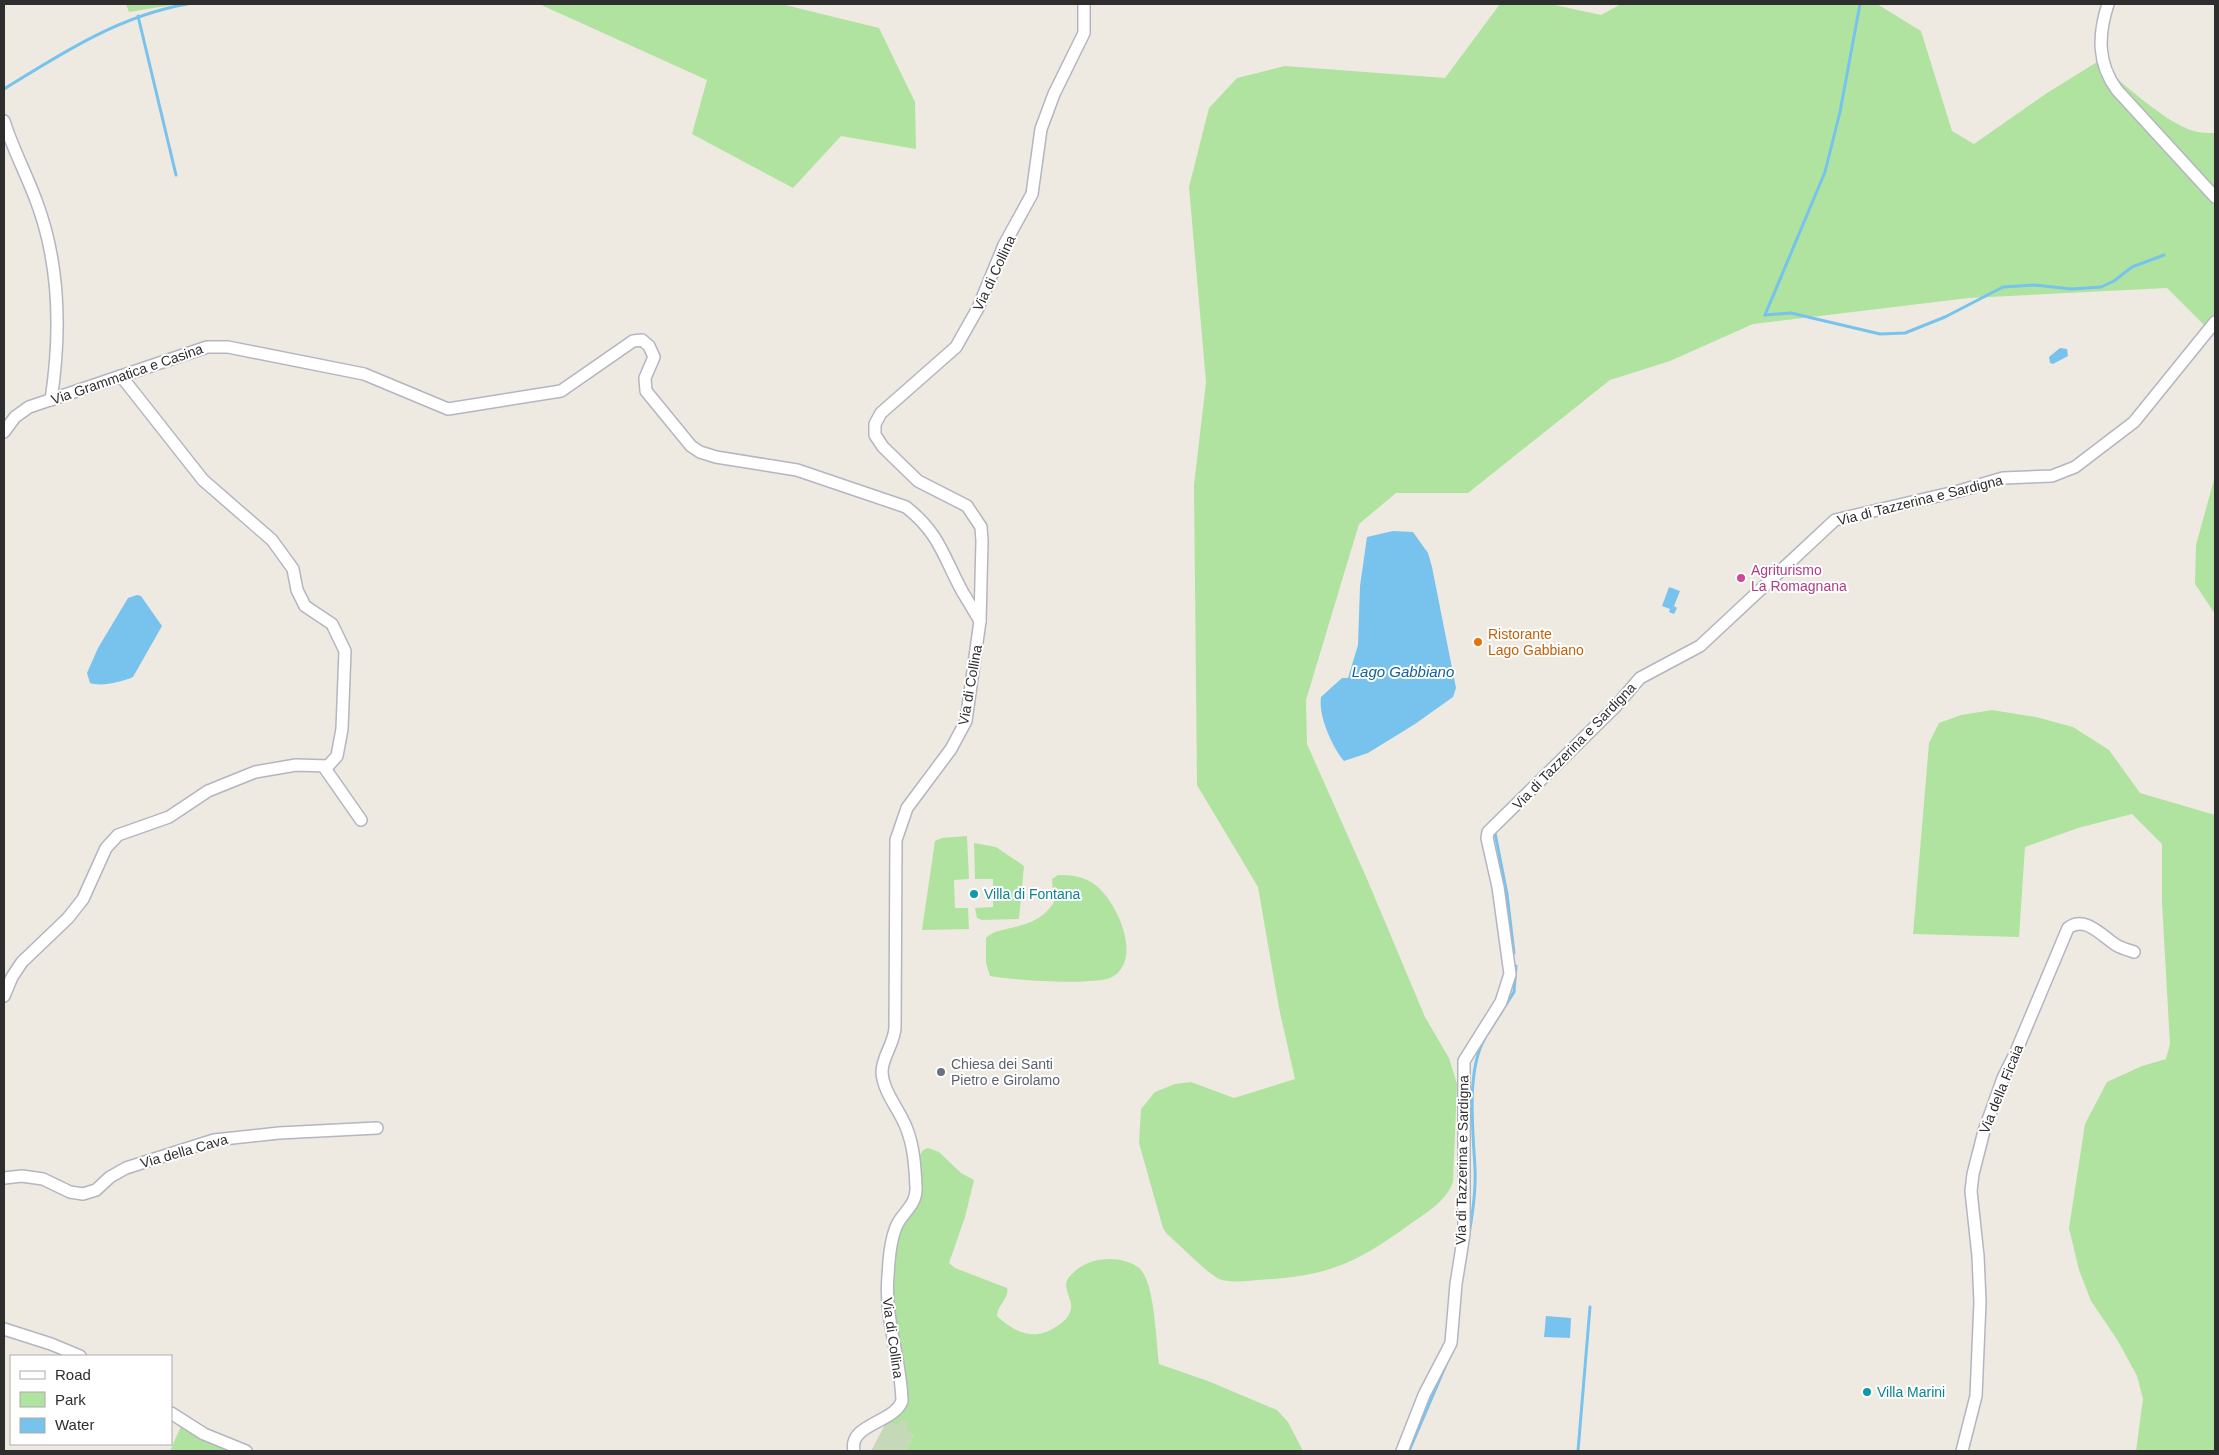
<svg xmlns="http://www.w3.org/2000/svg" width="2219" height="1455" viewBox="0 0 2219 1455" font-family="Arial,sans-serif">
<rect width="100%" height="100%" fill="#eeeae1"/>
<!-- green -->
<g fill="#b0e39f">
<polygon points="126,4 178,4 129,12"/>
<polygon points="539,4 781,4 879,28 915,102 916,149 841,136 793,188 692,134 707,80"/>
<path d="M 1500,4 L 1550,4 L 1601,15 L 1621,4 L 1877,4 L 1921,31 L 1952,131 L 1974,144 L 2047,93 L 2097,62 C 2123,83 2159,117 2188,129 C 2197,133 2206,133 2215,133 L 2215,336 L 2167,288 L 1969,298 L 1753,324 L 1670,361 L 1610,380 L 1468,493 L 1396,493 L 1359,524 L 1306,700 L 1307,744 L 1367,879 L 1425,1017 L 1449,1058 L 1457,1084 L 1453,1182 C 1446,1201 1429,1211 1413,1222 C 1355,1264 1330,1276 1257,1280 C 1247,1281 1229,1283 1219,1279 C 1208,1274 1179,1244 1167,1234 L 1163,1228 L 1139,1143 L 1141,1109 L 1155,1092 L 1175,1084 L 1191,1082 L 1234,1098 L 1295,1079 L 1279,1008 L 1258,887 L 1197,785 L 1194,485 L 1206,382 L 1189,187 L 1209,108 L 1237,78 L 1285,66 L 1445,78 Z"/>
<polygon points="2215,476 2215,614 2195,584 2196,545"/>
<polygon points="1992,710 2036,717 2073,727 2109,750 2140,793 2215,815 2215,1451 2136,1451 2143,1399 2137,1376 2118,1341 2091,1301 2079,1270 2069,1228 2085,1124 2107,1082 2142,1066 2166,1059 2170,1044 2162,903 2162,844 2132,814 2078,828 2025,847 2019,937 1913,934 1929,743 1939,723 1961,715"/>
<polygon points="967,836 969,879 954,880 955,908 968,908 969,929 922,930 935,841 942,838"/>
<polygon points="974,843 996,847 1024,866 1019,919 982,920 977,918 975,908 993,907 993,879 975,879"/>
<path d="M 1058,875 C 1071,875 1083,876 1094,884 C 1116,899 1144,959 1112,977 C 1096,986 1011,980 990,976 L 986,963 L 986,938 C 998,924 1035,933 1054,902 L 1052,879 Z"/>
<path d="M 928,1148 L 939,1152 L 961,1173 L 974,1180 L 965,1217 L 949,1263 L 955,1268 L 1007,1288 C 1010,1298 997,1305 997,1316 C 1015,1333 1035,1342 1057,1326 C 1064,1322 1069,1317 1071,1309 C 1073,1298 1060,1286 1070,1276 C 1081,1264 1094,1259 1110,1259 C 1119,1259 1132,1262 1139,1268 C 1155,1281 1156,1343 1159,1364 L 1208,1381 L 1277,1410 L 1288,1422 L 1303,1451 L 905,1451 L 914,1435 L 887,1421 L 903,1411 L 907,1402 L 894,1330 L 891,1276 L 899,1230 L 903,1224 L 919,1157 L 923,1150 Z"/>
<polygon points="182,1424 197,1436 232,1451 170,1451"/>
</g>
<!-- cemetery -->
<polygon fill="#c5d8b8" points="901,1419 909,1423 905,1430 914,1435 905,1451 871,1451 887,1421 897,1426"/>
<!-- water -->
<g fill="#77c3ed">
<polygon points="2060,348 2067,349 2068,356 2053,364 2050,363 2049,357"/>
<path d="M 1393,531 L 1413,532 L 1428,553 L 1432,567 L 1456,688 L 1453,697 L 1415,724 L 1368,753 L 1344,761 C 1332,747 1318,715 1321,697 L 1342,678 L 1348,678 L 1358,645 L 1360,586 L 1367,537 Z"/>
<polygon points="1669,587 1680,591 1674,606 1677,608 1674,614 1669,612 1670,609 1662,606"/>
<path d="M 137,595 L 141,596 L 162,626 L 133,677 C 121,682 102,687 90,683 L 87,673 L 98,648 L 128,598 Z"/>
<polygon points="1546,1316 1571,1318 1570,1338 1544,1337"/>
</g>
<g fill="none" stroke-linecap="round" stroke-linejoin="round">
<!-- stream -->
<g stroke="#77c3ed" stroke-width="3">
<polyline points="138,16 176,175"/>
<path d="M 4,89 C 62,53 119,16 187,4"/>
<polyline points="1765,315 1791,313 1880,334 1905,333 1945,317 2003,287 2035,285 2071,289 2101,287 2114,281 2132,267 2164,255"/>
<polyline points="1765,315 1825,172 1840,112 1860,4"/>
<polyline points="1495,833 1507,894 1514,953"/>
<polyline points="1488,1033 1514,992 1516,966"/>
<path d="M 1469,1234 C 1473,1212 1476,1190 1475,1168 C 1473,1131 1466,1070 1485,1038"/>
<polyline points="1409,1451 1454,1346"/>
<polyline points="1578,1451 1590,1307"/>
</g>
<defs>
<g id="street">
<path d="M 2108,4 C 2098,35 2097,63 2117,90 L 2215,197"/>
<path d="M 4,121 C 13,150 27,175 37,203 C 60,265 61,334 51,400"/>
<path d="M 4,432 L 15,417 L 29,407 L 207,347 L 228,347 L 364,374 L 448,409 L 561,391 L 633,341 L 642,340 L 649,346 L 654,357 L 645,378 L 646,391 L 691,446 L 700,452 L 716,457 L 797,470 L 906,507 C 940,534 943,556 962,591 C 968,601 974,611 980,621"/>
<polyline points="324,767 361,820"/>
<polyline points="4,996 12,977 22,962 68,918 83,899 106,848 118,835 169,817 208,791 255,772 296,765 328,766 337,756 342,729 345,651 332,624 305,606 297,590 293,569 272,540 203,480 121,376"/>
<polyline points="4,1178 22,1176 43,1179 70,1192 83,1194 96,1190 110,1177 126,1168 214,1140 279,1133 377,1128"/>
<polyline points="4,1329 51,1344 80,1356"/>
<polyline points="171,1413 204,1434 246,1451"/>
<path d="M 854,1451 C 848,1424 894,1423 902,1401 C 901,1358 884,1319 888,1276 C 889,1260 890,1242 896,1227 C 902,1212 917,1206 916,1187 C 915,1167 914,1146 906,1127 C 899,1109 883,1092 882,1072 C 882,1057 894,1044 895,1028 L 896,840 L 907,808 L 951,749 L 966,721 L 980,621 L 982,541 L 981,527 L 967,506 L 918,481 L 883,447 L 875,435 L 875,424 L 881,413 L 956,347 L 978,308 L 1004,245 L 1032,194 L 1041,129 L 1054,94 L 1084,33 L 1084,4"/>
<polyline points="1402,1451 1424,1395 1451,1343 1456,1284 1464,1234 1464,1061 1501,1002 1510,974 1498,887 1487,838 1488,832 1616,706 1640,678 1700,646 1835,520 1959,491 2003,478 2052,476 2075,467 2134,422 2215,322"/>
<path d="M 1962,1451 L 1976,1396 L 1980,1302 L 1978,1256 L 1971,1191 L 1973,1174 L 1984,1131 L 2003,1078 L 2015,1054 L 2068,928 C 2085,915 2102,936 2116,945 C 2121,948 2128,950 2134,952"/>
</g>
</defs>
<!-- street casing -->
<use href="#street" stroke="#b4b5c0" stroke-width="14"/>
<!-- street -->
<use href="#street" stroke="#fff" stroke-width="11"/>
</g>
<!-- markers -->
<circle fill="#d1479c" stroke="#fff" stroke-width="2" cx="1741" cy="578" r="5"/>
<circle fill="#e8710a" stroke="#fff" stroke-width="2" cx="1478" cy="642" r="5"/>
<g fill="#0f9aa8" stroke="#fff" stroke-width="2">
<circle cx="974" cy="894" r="5"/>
<circle cx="1867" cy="1392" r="5"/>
</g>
<circle fill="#6b7280" stroke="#fff" stroke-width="2" cx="941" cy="1072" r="5"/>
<g text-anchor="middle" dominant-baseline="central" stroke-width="4" stroke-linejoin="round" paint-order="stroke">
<!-- street labels -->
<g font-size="14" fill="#2e2e2e" stroke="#fff">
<text transform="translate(994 273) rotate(-65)">Via di Collina</text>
<text transform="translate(127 374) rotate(-19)">Via Grammatica e Casina</text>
<text transform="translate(1920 500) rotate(-14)">Via di Tazzerina e Sardigna</text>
<text transform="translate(970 685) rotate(-80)">Via di Collina</text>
<text transform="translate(1574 746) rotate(-46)">Via di Tazzerina e Sardigna</text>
<text transform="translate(2001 1089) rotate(-68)">Via della Ficaia</text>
<text transform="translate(184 1151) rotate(-16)">Via della Cava</text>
<text transform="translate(1462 1160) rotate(-89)">Via di Tazzerina e Sardigna</text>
<text transform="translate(893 1338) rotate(82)">Via di Collina</text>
</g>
<!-- hotel labels -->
<g font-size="14" fill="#b23c85" stroke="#fff" text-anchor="start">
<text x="1751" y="570">Agriturismo<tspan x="1751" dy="16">La Romagnana</tspan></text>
</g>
<!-- food labels -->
<g font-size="14" fill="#c56008" stroke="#fff" text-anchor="start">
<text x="1488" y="634">Ristorante<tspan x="1488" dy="16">Lago Gabbiano</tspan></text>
</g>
<!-- culture labels -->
<g font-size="14" fill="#0d838f" stroke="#fff" text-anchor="start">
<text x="984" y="894">Villa di Fontana</text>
<text x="1877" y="1392">Villa Marini</text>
</g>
<!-- worship labels -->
<g font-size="14" fill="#5b616d" stroke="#fff" text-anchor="start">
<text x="951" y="1064">Chiesa dei Santi<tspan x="951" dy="16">Pietro e Girolamo</tspan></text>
</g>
<!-- water labels -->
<g font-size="15" font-style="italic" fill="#10619f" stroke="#fff">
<text x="1403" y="671">Lago Gabbiano</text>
</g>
</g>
<!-- border -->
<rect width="2219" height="1455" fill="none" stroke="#2e2e2e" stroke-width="10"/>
<!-- legend -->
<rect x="10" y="1355" width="162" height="90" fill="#ffffff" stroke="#ababab"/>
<rect x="20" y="1371" width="25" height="8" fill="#ffffff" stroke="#ababab"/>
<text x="55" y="1380" font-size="15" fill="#2e2e2e">Road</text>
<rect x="20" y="1392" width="25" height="15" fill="#b0e39f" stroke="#ababab"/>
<text x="55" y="1405" font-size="15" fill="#2e2e2e">Park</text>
<rect x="20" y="1418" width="25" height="15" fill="#77c3ed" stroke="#ababab"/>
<text x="55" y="1430" font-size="15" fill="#2e2e2e">Water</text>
</svg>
